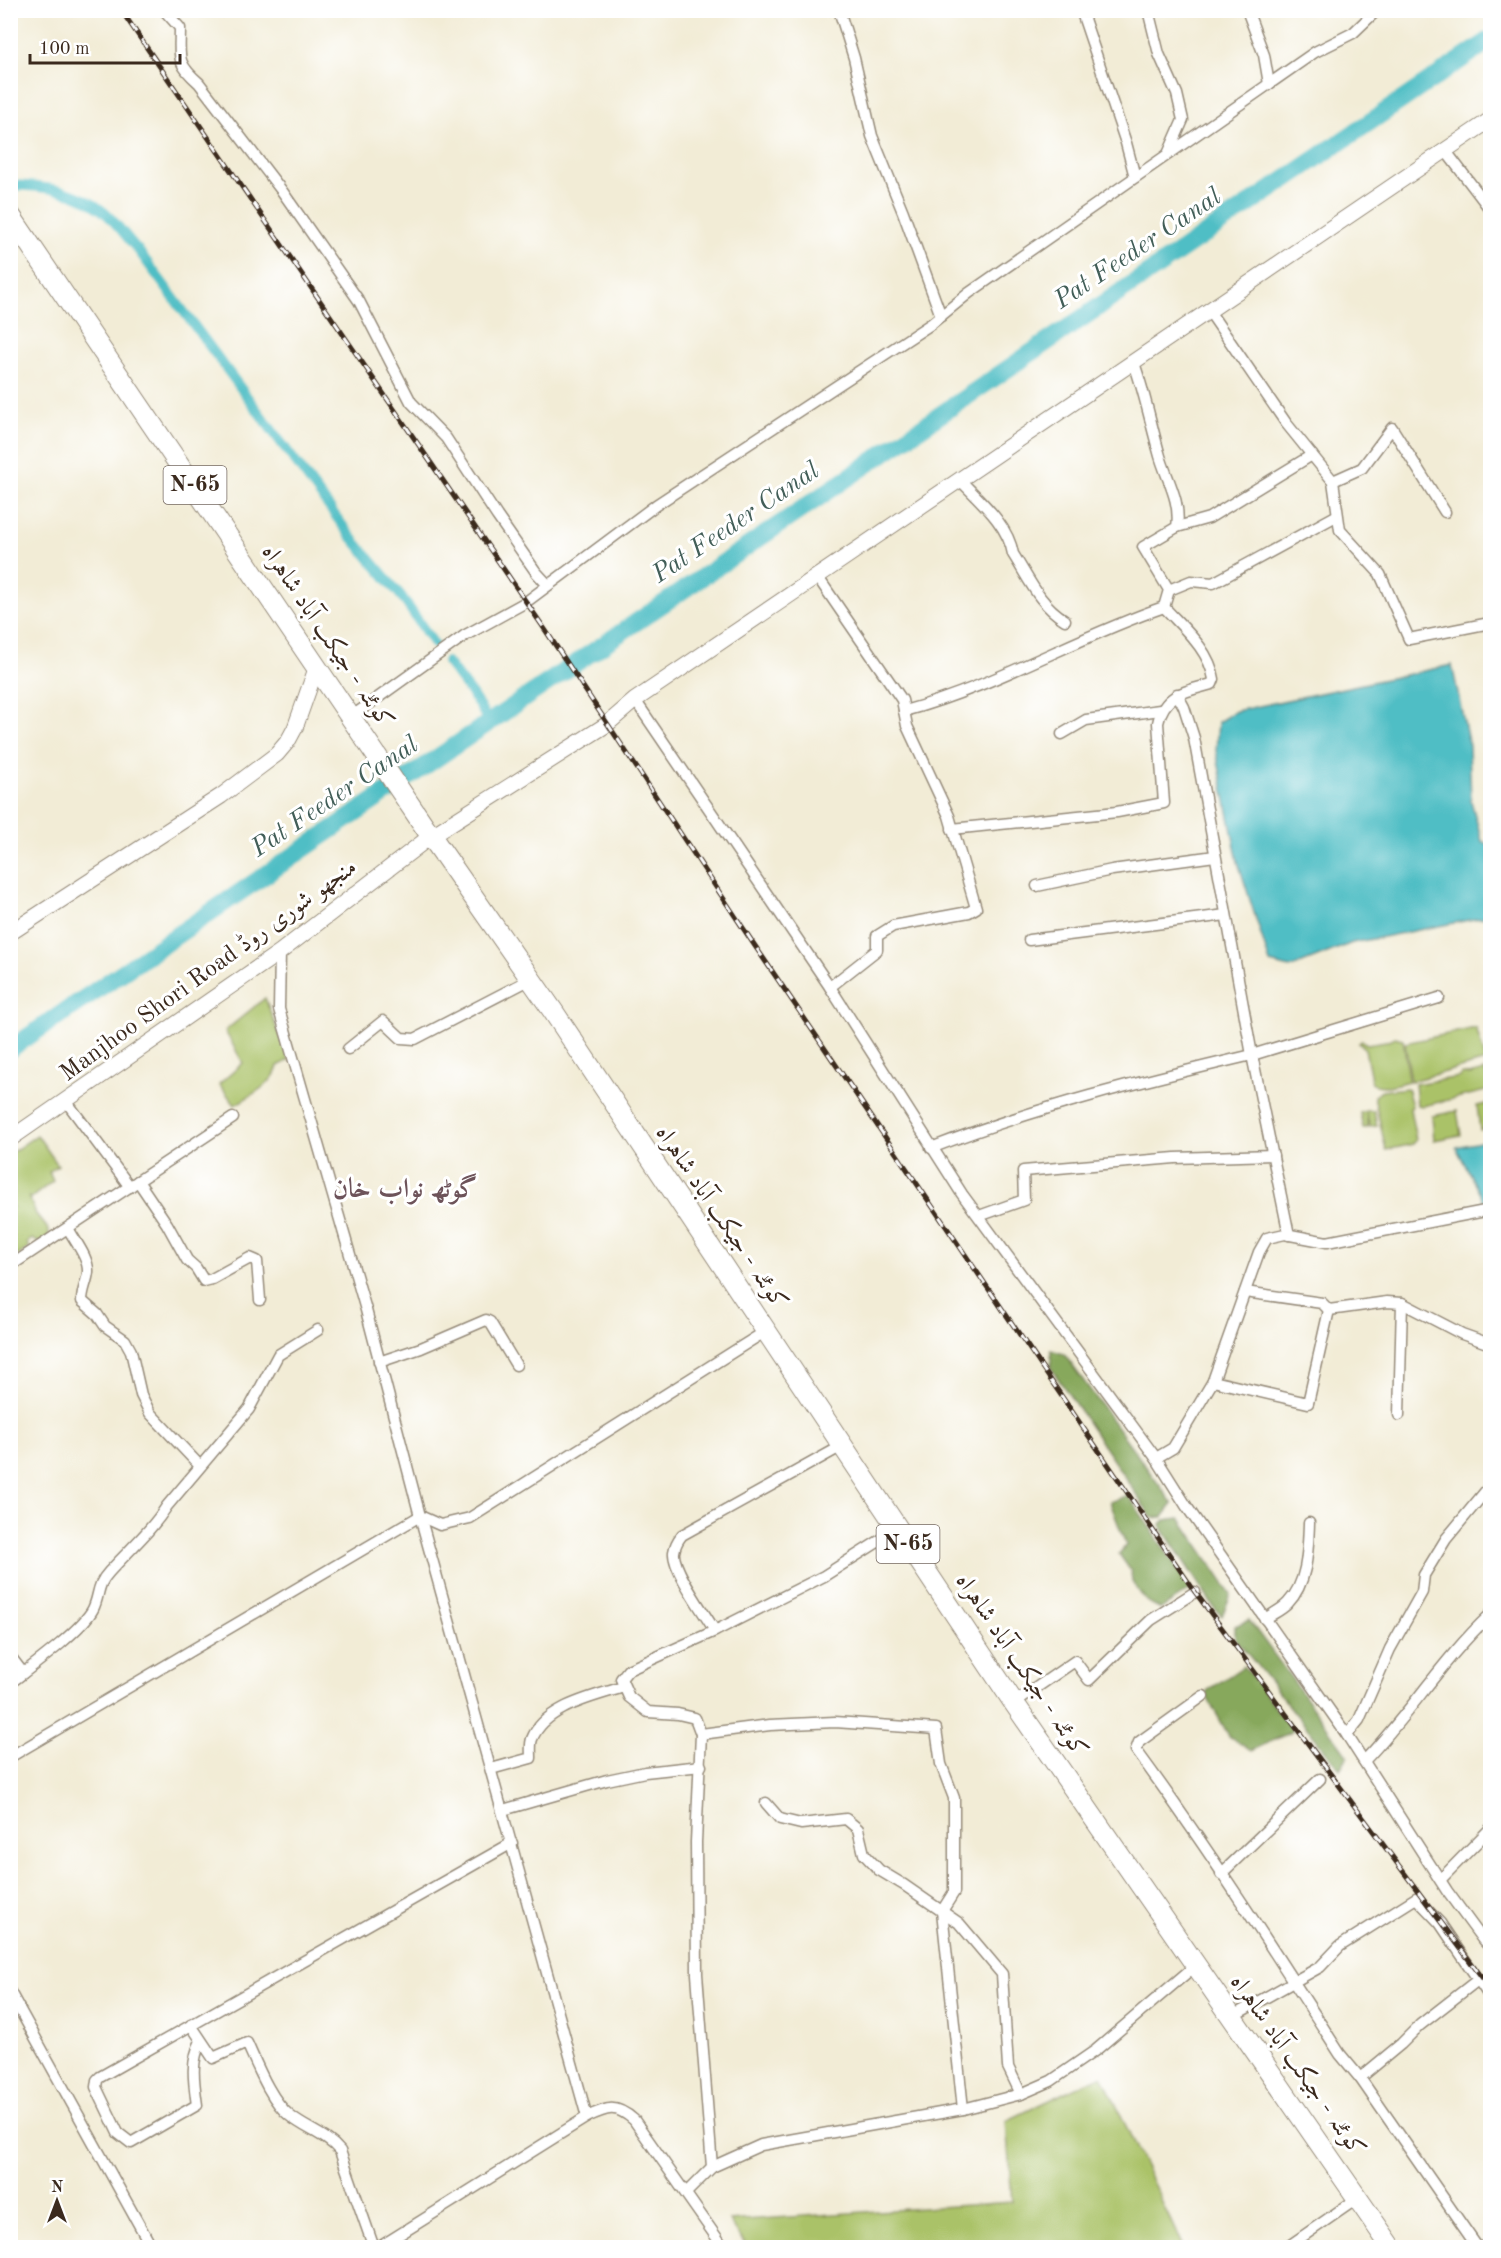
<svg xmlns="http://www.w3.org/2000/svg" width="1501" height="2258" viewBox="0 0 1501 2258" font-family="'Old Standard TT',Amiri,serif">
<rect width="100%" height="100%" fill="#fff"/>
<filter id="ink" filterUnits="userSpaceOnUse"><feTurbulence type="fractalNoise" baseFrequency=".0167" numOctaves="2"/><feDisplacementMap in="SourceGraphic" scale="12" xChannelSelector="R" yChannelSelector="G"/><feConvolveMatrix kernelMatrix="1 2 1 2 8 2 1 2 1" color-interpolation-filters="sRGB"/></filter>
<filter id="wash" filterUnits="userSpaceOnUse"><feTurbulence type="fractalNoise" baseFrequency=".008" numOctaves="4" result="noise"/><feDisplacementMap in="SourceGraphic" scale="24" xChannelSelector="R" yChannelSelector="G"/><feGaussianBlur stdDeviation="1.35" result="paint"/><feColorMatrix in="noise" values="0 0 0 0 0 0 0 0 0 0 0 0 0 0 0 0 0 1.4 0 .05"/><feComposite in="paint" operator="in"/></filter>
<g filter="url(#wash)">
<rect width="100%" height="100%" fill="#f2ecd6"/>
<!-- green -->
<g fill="#aac267" stroke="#727642" stroke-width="1.5">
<path d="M 265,998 L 289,1060 L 278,1066 C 274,1085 250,1095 235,1105 L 219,1084 L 243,1063 L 225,1031 Z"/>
<polygon points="1476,1028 1486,1061 1411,1081 1405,1043"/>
<path d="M 1395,1037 L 1403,1039 L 1409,1081 C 1396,1084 1386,1089 1372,1084 L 1365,1049 L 1359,1043 L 1362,1041 L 1367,1044 L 1392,1040 Z"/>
<polygon points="1485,1071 1490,1090 1423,1106 1417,1105 1415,1084 1460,1077 1462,1074 1469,1075"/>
<polygon points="1407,1088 1412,1106 1410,1109 1416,1140 1413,1144 1386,1150 1374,1096 1382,1091"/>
<polygon points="1490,1103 1490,1128 1480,1130 1477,1106"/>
<polygon points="1366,1111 1374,1111 1377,1126 1370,1127 1366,1113 1368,1128 1363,1128 1360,1113"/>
<polygon points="1457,1111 1461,1135 1434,1140 1432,1116"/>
<polygon points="37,1135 58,1165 49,1172 53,1181 31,1198 29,1197 36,1214 49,1230 49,1238 39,1243 32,1239 27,1242 29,1248 11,1260 10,1207 13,1207 10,1205 11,1153"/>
<polygon points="1102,2075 1183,2247 747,2247 729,2221 1012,2202 1006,2121"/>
</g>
<!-- forest -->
<g fill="#87a85c" stroke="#61693d" stroke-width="1.5">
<polygon points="1051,1350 1064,1354 1173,1504 1163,1517 1152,1518 1051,1368"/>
<polygon points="1128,1495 1191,1589 1161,1609 1146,1601 1132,1582 1131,1571 1119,1554 1126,1545 1110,1502"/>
<polygon points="1180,1518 1231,1594 1222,1616 1215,1609 1160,1525 1165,1520"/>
<polygon points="1249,1620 1348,1756 1340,1769 1235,1638 1235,1626"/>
<polygon points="1244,1666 1293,1731 1251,1751 1229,1736 1207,1697 1207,1691"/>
</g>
<!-- water -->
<g fill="#4fbec5" stroke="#457472" stroke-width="1.5">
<polygon points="1452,665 1469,746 1471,801 1482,841 1490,846 1490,916 1352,943 1290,968 1270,963 1238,862 1216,751 1218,722 1236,711"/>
<polygon points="1490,1140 1490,1201 1484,1202 1456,1147"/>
</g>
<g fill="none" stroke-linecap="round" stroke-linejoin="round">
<!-- canal -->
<g stroke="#4fbec5" stroke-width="10">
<path d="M 10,185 C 42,186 79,190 104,212 C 117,223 127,238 138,250 L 349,534 L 402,597 L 434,644"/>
<polyline points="447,662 473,696 489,722"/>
</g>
<!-- river -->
<polyline stroke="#4fbec5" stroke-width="18" points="10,1049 1490,40"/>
</g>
</g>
<g filter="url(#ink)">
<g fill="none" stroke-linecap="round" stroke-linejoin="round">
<defs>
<g id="street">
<path d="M 164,10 L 180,28 C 180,57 175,62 199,83 L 282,191 L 359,301 L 411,402 L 446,438 L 497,516 L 536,572 L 548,585"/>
<polyline points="839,10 854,58 872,136 903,212 941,316"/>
<polyline points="1081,10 1126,143 1135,177"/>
<polyline points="1148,10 1159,54 1177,94 1183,120 1168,154"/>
<polyline points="1247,10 1264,55 1269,84"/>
<polyline points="1445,150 1490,209"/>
<polyline points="10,242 23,233"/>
<polyline points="1209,311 1286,423 1333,481 1362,468 1392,428 1445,512"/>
<path d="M 1134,363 C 1145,394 1151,425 1160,456 C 1167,480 1181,501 1177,527 L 1143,547 L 1169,590 L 1164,607"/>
<path d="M 960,480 C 980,501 1008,524 1013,554 C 1029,579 1039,604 1065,620"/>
<polyline points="1333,481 1340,530 1380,574 1409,639 1490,623"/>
<polyline points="1177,527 1209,518 1312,455"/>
<polyline points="817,576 902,700 907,726 949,816 976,908 969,912 893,926 877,936 877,950 830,987"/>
<polyline points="1169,590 1191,581 1213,583 1336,516"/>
<polyline points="1177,694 1184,707 1194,738 1252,1055 1439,998"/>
<polyline points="635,700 830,987 962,1194 1156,1458 1187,1507 1347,1735 1447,1891 1483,1940 1490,1947"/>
<path d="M 904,711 C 994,687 1076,637 1164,607"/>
<polyline points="351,717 464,636 526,602 656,505 931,324 969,293 1315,52 1353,33 1377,10"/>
<polyline points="1062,734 1086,720 1160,710"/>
<path d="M 952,829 L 1117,812 L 1164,803 L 1158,723 C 1164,693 1187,691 1212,684 L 1214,679 C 1209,649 1184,629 1164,607"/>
<polyline points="1037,886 1112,870 1215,856"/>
<polyline points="1029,940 1226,915"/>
<polyline points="280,952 279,1009 366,1310 420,1516 587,2117"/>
<polyline points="348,1049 383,1021 401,1038 415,1039 531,979"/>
<polyline points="66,1101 130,1187"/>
<path d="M 931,1148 C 1037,1107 1142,1081 1252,1055 L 1289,1235"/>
<polyline points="138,1181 167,1224 187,1260 196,1268 204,1281 212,1279 250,1258 257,1261 260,1300"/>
<polyline points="979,1216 1024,1200 1023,1171 1175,1158 1273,1155"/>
<path d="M 68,1228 C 74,1240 89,1258 88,1272 C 87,1282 82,1290 82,1301 L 97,1314 L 105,1326 L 125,1340 L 131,1351 L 141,1395 L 150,1413 L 200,1466"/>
<polyline points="10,1266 233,1118"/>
<polyline points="1245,1292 1322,1303 1329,1310 1387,1302 1402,1303 1462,1334 1490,1344"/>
<polyline points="379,1362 421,1348 486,1320 490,1322 516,1365"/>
<polyline points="1213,1381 1308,1403 1329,1310"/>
<polyline points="1399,1415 1402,1303"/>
<polyline points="1156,1458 1173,1448 1213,1381 1259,1252 1267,1238 1285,1234 1327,1242 1490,1210"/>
<path d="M 1265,1619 C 1272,1614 1283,1609 1288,1603 C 1308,1582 1308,1549 1309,1523"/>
<path d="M 715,1631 C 705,1614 672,1569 674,1552 C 675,1545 678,1540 682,1535 L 842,1446"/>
<polyline points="10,1656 23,1673"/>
<path d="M 10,1683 C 31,1667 82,1630 93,1609 C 100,1595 96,1586 109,1572 C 129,1550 151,1531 167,1506 L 249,1409 L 278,1355 L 318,1330"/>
<path d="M 1203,1696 L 1139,1742 L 1136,1750 C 1208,1848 1274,1951 1340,2054 L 1360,2078 L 1478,2248"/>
<polyline points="1014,1703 1075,1661 1089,1680 1151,1620 1195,1592"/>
<polyline points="701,1734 695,1718 678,1714 648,1712 629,1697 621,1679 628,1670 715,1631 824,1576 898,1529"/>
<polyline points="1347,1735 1359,1720 1390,1649 1422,1592 1424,1575 1446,1539 1490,1486"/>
<polyline points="10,1757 420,1516 440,1525 470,1518 766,1331"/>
<path d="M 1364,1761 C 1409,1715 1443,1659 1490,1615"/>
<path d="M 491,1769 L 531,1758 C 531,1752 530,1744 532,1739 C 545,1706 594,1697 623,1687"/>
<polyline points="766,1803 780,1819 801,1824 846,1819 858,1829 864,1854 879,1870 904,1885 959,1923 1002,1974 1008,2067 1021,2094 1051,2081 1096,2050 1196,1965"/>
<polyline points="503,1810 607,1780 645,1772 701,1766"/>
<polyline points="1221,1874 1320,1779"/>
<polyline points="1441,1879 1490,1829"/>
<polyline points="10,1992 152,2248"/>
<polyline points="1231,2017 1320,1967 1340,1946 1416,1898 1440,1923 1490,1997"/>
<path d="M 191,2025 L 213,2058 L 247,2043 C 257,2065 271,2101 290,2116 C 306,2129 327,2135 340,2151 L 374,2248"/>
<path d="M 201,2041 C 190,2063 194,2082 197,2105 L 131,2143 L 118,2133 L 96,2087 L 97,2080 L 100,2077 L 512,1843"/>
<polyline points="1360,2078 1401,2044 1420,2025 1479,1979"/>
<polyline points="712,2167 761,2145 963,2109 1021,2094"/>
<polyline points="686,2193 712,2167 697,1974 696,1842 701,1734 770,1725 835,1722 936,1729 941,1764 954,1798 954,1892 942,1911 963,2109"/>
<path d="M 378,2248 L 587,2117 C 608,2107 616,2104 634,2120 L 724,2248"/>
<polyline points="1286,2248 1358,2198"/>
</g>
<g id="secondary">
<polyline points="10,933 221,796 277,754 288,741 295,728 317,666"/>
<polyline points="10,1139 280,952 431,836 606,725 635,700 1490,120"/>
</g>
<polyline id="highway" points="10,215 431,836 553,1011 1014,1703 1392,2248"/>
</defs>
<!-- street casing -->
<use href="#street" stroke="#968b7a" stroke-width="13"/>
<!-- secondary casing -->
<use href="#secondary" stroke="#968b7a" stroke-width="17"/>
<!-- highway casing -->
<use href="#highway" stroke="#968b7a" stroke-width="22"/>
<!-- street -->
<use href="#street" stroke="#fff" stroke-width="10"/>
<!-- secondary -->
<use href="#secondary" stroke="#fff" stroke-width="15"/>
<!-- highway -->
<use href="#highway" stroke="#fff" stroke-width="20"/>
<defs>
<polyline id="rail" points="121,10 546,631 755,946 1195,1592 1490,1988"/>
</defs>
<!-- rail casing -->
<use href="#rail" stroke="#3b2a1e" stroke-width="5"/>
<!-- rail -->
<use href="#rail" stroke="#fff" stroke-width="3" stroke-dasharray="9" stroke-linecap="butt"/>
</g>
</g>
<g text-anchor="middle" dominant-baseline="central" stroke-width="6" stroke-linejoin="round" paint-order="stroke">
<!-- shield labels -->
<g fill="#fff" stroke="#766a62" stroke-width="1.5">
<rect x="163.5" y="466" width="63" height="38" rx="4.5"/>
<rect x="876.5" y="1525" width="63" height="38" rx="4.5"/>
</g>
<g font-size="22" font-weight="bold" fill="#3b2a1e">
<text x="195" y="485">N-65</text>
<text x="908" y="1544">N-65</text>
</g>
<!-- street labels -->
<g font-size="24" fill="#3b2a1e" stroke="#fff">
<text transform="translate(327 637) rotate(56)">کوئٹہ - جیکب آباد شاہراہ</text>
<text transform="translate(209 971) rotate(-36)">Manjhoo Shori Road منجھو شوری روڈ</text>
<text transform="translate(721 1218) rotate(56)">کوئٹہ - جیکب آباد شاہراہ</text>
<text transform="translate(1021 1666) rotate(56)">کوئٹہ - جیکب آباد شاہراہ</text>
<text transform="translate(1297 2066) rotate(55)">کوئٹہ - جیکب آباد شاہراہ</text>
</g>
<!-- water labels -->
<g font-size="26" font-style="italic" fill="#425e58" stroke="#fff">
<text transform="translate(1138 249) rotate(-34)">Pat Feeder Canal</text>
<text transform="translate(736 523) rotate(-34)">Pat Feeder Canal</text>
<text transform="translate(335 797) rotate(-34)">Pat Feeder Canal</text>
</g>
<!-- quarter labels -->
<g font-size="27" font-weight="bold" fill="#6d535a" stroke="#fff">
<text x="405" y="1189">گوٹھ نواب خان</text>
</g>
</g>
<!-- margin -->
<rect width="1501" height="2258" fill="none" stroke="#fff" stroke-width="36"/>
<!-- north arrow -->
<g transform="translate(57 2201)" stroke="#ffffff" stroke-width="4.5" paint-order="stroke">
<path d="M0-4.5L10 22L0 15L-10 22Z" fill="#3b2a1e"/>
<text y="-9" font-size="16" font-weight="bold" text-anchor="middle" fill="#3b2a1e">N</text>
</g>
<!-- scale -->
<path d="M30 54v9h150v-9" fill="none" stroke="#3b2a1e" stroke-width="3"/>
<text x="39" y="54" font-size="18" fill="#3b2a1e" stroke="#ffffff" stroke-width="4.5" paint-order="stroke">100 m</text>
</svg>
